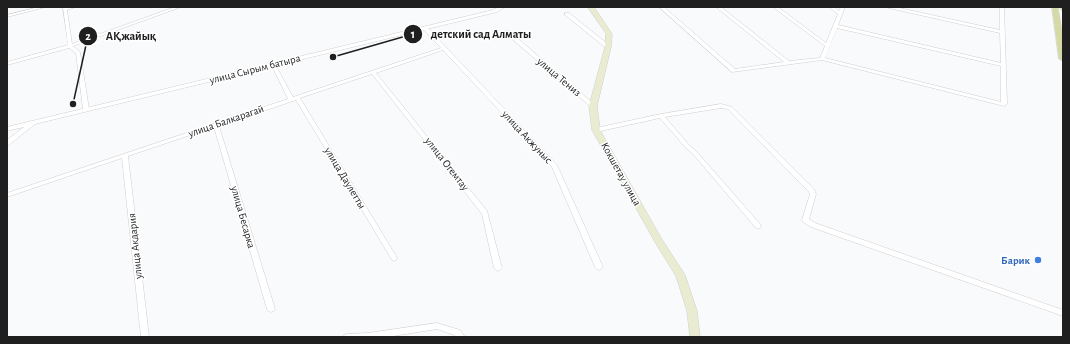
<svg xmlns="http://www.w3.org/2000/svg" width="1070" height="344" viewBox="0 0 1070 344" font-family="'Alegreya Sans',sans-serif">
<rect width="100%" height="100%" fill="#f9fafb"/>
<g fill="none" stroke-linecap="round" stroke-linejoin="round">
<defs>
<g id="minor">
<polygon points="39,7 46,7 7,17 7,15"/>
<polygon points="63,7 76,7 67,10 72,44 175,7 181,7 73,46 80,52 89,109 86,111 83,109 76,53 69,48 7,65 7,62 68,45"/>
<path d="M 659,7 L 664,7 L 735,69 L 784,62 L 716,7 L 721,7 L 789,61 L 820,58 L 825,46 L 773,7 L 778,7 L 826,43 L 838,14 L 829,7 L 834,7 L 839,11 L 841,7 L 845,7 L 838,25 L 1001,63 L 1000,33 L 889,8 L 887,7 L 895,7 L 1000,30 L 1000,7 L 1004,7 L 1007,104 L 1004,106 L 822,60 L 732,72 ZM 837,28 L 1001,66 L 1001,102 L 825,58 Z"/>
<polygon points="565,13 569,13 610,46 610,48 606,48 565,15"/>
<polygon points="423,27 427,27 557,165 603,267 601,269 599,270 597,269 595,267 552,167 443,50 376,73 487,211 502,268 500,270 498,271 496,270 494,268 482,214 372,74 300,98 396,256 397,258 396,260 394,261 392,260 296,100 219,126 275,309 274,311 271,312 268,311 267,309 214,127 128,156 149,337 141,337 122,158 7,197 7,193 288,99 271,64 271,63 273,63 275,64 293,97 441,48 423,29"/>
<polygon points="505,31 509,31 595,105 596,106 595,107 591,107 505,33"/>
<polygon points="721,104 732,107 814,189 816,194 809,219 815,223 1063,310 1063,316 811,227 803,222 802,220 810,194 809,192 728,109 721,108 665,117 689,145 697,152 760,224 761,226 760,228 756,228 693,154 685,147 660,118 596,132 593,130 596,128 661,114"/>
<polygon points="437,323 460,330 465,337 456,337 454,335 437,329 387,337 343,337 344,335 347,334 368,333"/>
</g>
<polygon id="tertiary" points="499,7 505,7 497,12 35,124 9,145 7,145 7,140 24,127 7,131 7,127 493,10"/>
<polygon id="secondary" points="588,7 594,7 612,34 611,47 597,106 600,130 661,238 685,275 697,311 700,337 690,337 687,311 676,276 655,242 592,130 589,106 605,47 606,34"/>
<g id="primary">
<polygon points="1052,7 1058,7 1063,37 1063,61 1059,59"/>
<polygon points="1060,7 1063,7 1063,11 1061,10"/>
</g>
</defs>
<!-- minor casing -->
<use href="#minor" stroke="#cfcfd1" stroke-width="1"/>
<!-- tertiary casing -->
<use href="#tertiary" stroke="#cfcfd1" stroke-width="1"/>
<!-- secondary casing -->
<use href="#secondary" stroke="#cfcfd1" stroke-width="1"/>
<!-- primary casing -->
<use href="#primary" stroke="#d7d7d7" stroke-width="1"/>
<!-- minor -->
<use href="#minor" fill="#fff" fill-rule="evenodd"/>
<!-- tertiary -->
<use href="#tertiary" fill="#fff" fill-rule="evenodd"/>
<!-- secondary -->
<use href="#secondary" fill="#eaecd1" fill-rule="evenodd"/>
<!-- primary -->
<use href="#primary" fill="#d5d9a3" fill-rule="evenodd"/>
</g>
<!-- markers -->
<circle fill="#3f7fe0" stroke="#fff" stroke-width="1.5" cx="1038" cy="260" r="4"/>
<g text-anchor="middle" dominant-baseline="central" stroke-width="3" stroke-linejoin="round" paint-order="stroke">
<!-- street labels -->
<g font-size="11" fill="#1f1f20" stroke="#fff">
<text transform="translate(255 69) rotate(-14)">улица Сырым батыра</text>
<text transform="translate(559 77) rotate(40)">улица Тениз</text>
<text transform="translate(226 121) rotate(-19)">улица Балкарагай</text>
<text transform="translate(527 137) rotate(47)">улица Акжуныс</text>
<text transform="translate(447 164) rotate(52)">улица Огемтау</text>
<text transform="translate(621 174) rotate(61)">Кокшетау улица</text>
<text transform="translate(345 178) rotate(59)">улица Даулетты</text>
<text transform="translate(243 217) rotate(74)">улица Бесарка</text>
<text transform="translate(135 246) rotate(-96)">улица Акдария</text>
</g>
<!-- shop labels -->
<g font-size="11" font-weight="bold" fill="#366cbe" stroke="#fff" text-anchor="end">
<text x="1030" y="260">Барик</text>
</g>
</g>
<!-- callouts -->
<path fill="none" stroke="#1f1f20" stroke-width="1.5" d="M333 57L413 34M73 104L88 36"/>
<g fill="#1f1f20" stroke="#fff" stroke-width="1.5">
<circle cx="333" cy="57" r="4"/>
<circle cx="73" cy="104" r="4"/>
<circle cx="413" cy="34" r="10"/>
<circle cx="88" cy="36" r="10"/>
</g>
<g font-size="12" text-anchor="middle" font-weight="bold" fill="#fff">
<text x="413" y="38">1</text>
<text x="88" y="40">2</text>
</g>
<g font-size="12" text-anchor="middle" font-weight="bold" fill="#1f1f20" stroke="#fff" stroke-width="3" stroke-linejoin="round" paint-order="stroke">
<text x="481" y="38">детский сад Алматы</text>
<text x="131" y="40">АҚжайық</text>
</g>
<!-- border -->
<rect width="1070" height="344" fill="none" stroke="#1f1f20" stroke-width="16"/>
</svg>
